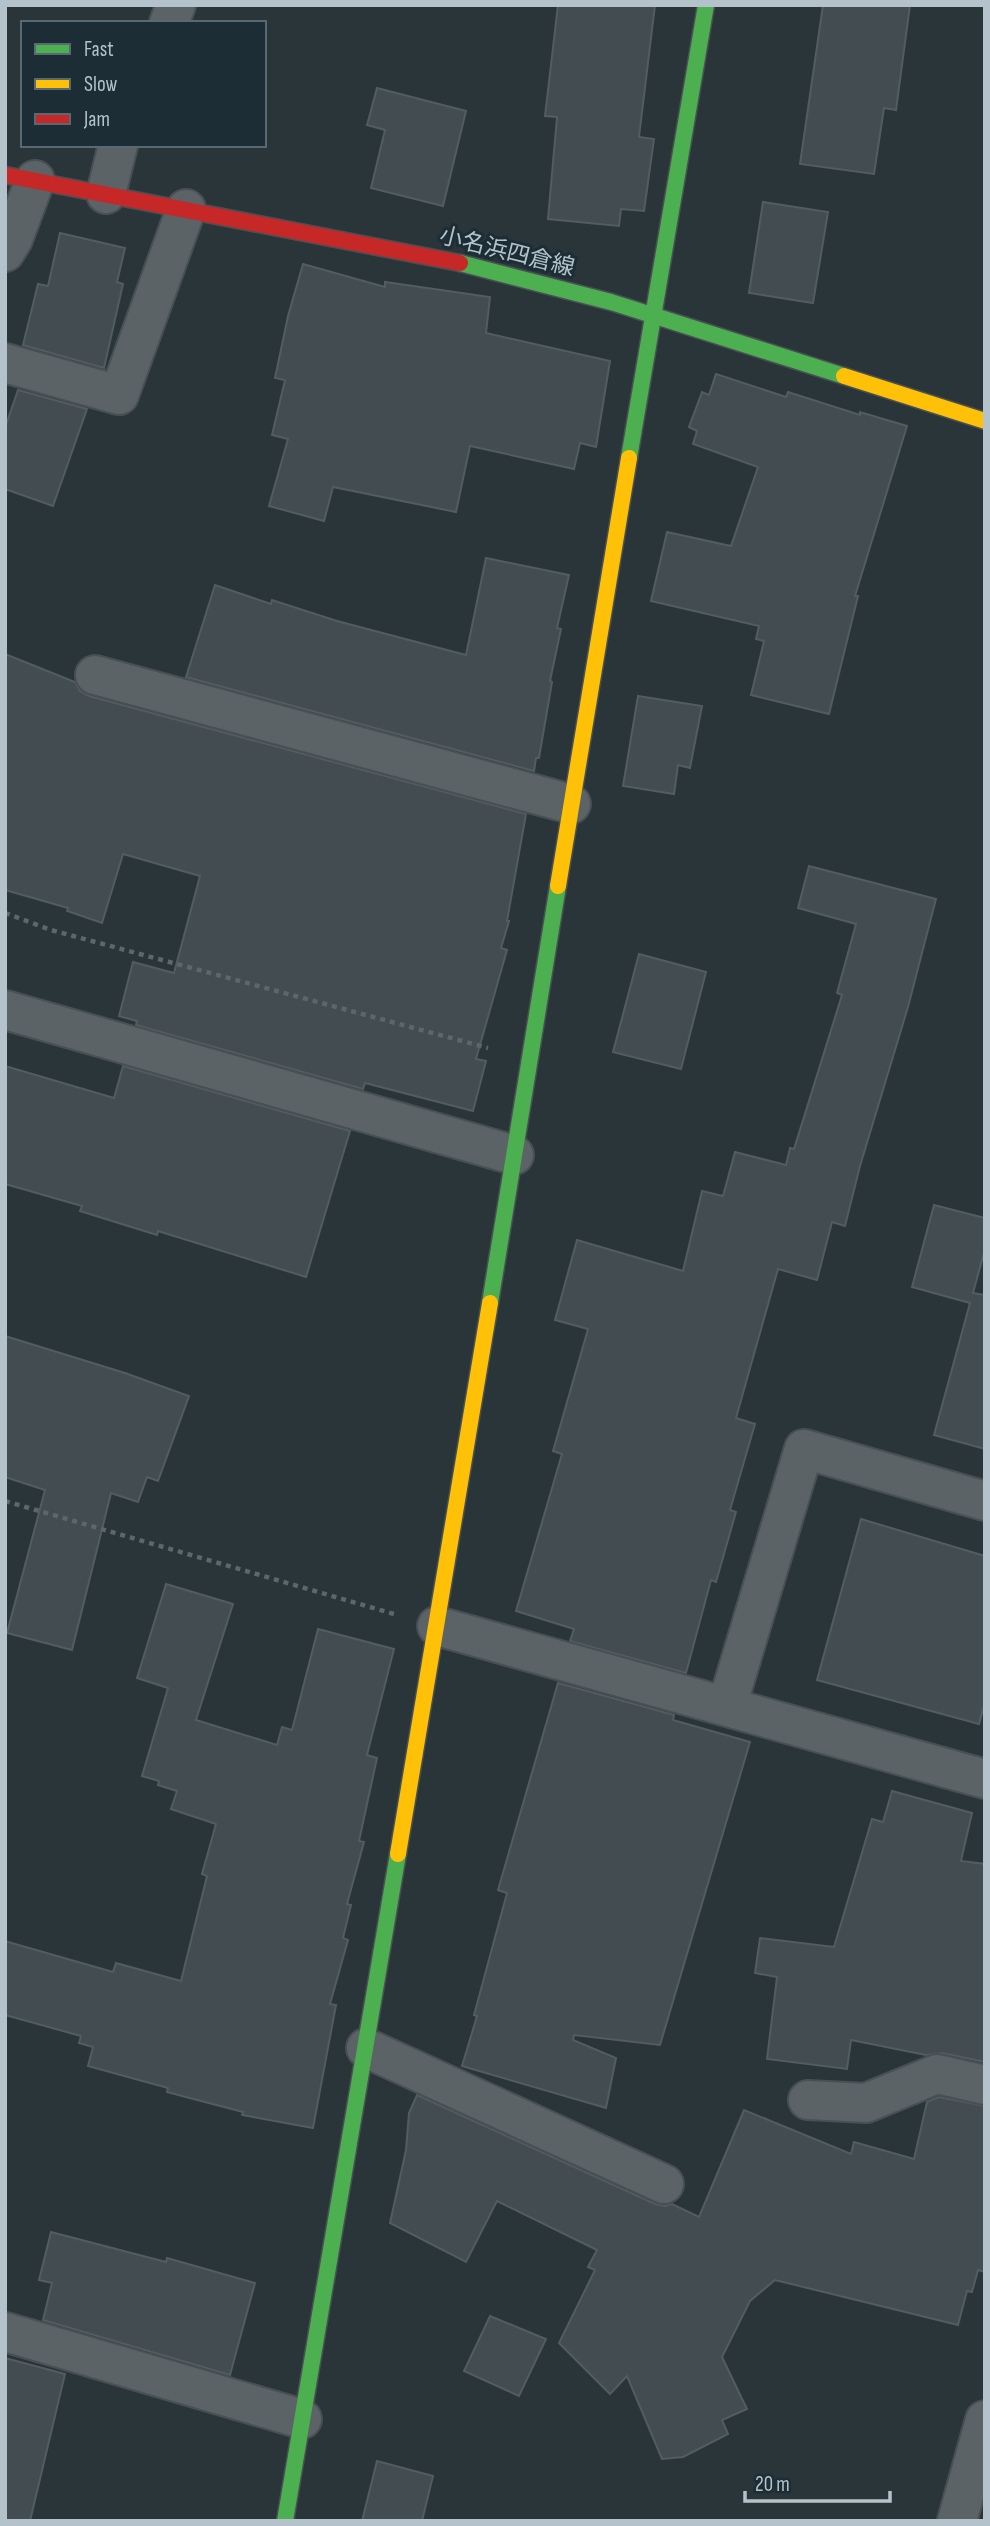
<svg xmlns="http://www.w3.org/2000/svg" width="990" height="2526" viewBox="0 0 990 2526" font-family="'Sofia Sans Condensed','Noto Sans JP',sans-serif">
<rect width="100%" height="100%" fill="#2a353a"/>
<!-- building -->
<g fill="#434d51" stroke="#525c61" stroke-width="2">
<polygon points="558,5 655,5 639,137 654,139 644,211 621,209 619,226 548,219 557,117 545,116"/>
<polygon points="823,5 910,5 896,110 884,108 874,174 800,164"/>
<polygon points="377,88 466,111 443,206 371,188 385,130 367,125"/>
<polygon points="763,202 828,212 813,303 749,293"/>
<polygon points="60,233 125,248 117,282 123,284 104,368 23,345 38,284 48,286"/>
<polygon points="303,264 385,287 385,282 490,297 486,333 610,361 596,447 580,443 574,469 470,446 456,512 333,487 324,521 269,506 288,439 272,435 285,380 275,378 288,316"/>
<polygon points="716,374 786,397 788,392 860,415 860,412 907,426 855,596 858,596 829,714 751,695 764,641 756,639 759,626 651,601 667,532 731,546 758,467 693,444 697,431 689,427 702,392 709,395"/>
<polygon points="18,390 87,409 53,506 5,489 5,428"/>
<polygon points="486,558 569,575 557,628 561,629 550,681 552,682 539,758 536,758 534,771 186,677 215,585 271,604 272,600 337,621 466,655"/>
<polygon points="5,654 75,682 80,691 89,696 526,814 507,921 509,921 501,948 507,950 476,1059 486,1061 473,1111 365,1083 363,1089 136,1025 137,1021 119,1016 133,962 174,973 200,876 123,854 102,923 67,911 68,908 5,890"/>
<polygon points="638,696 702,706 690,768 678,765 674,794 623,786"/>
<polygon points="809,866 936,899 908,1007 860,1166 845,1226 832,1222 817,1280 778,1269 736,1418 755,1424 730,1510 736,1512 716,1582 711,1580 686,1673 570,1641 574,1629 516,1611 562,1454 553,1451 588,1329 555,1320 577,1240 683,1271 702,1191 723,1196 735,1152 786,1165 790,1148 794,1149 842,995 837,993 856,924 798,908"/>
<polygon points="639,954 706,972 681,1069 613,1052"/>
<polygon points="5,1066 114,1098 123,1066 350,1131 306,1277 158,1231 157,1235 80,1211 82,1206 5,1184"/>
<polygon points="934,1205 985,1218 985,1249 973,1293 985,1295 985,1449 934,1435 970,1303 912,1287"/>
<polygon points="5,1336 125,1373 189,1396 158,1481 147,1477 138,1502 111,1493 72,1650 7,1633 45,1490 5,1477"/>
<polygon points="861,1519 985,1556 985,1702 979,1724 817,1680"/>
<polygon points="166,1584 233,1604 196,1720 277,1745 282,1727 292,1730 318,1629 394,1649 367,1755 377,1758 359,1841 364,1842 347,1904 351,1905 343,1938 348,1940 330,2004 336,2005 313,2128 242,2115 243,2112 167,2092 168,2088 88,2066 93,2047 79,2043 81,2036 5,2015 5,1941 113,1972 116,1963 181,1981 207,1876 202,1874 216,1824 171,1809 177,1791 158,1785 159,1781 142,1776 168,1688 137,1678"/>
<polygon points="558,1683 674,1715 673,1720 750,1742 660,2045 574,2035 573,2040 616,2058 606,2108 462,2066 477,2016 474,2015 507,1893 498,1890"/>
<polygon points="892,1791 972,1813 961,1861 985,1864 985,2062 942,2053 926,2055 851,2040 847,2069 767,2059 777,1977 755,1973 760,1938 834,1947 872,1819 883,1822"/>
<polygon points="417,2095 655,2204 665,2206 672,2204 699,2217 744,2110 851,2154 854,2142 914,2159 927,2102 939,2097 985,2106 985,2272 978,2270 972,2292 967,2291 958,2325 775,2280 750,2301 722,2357 747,2409 722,2420 728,2434 683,2457 662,2459 627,2376 610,2394 559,2343 595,2270 588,2267 597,2250 497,2201 466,2262 390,2223 406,2150 409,2113"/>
<polygon points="51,2232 166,2262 167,2258 255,2283 230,2375 43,2320 52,2283 39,2280"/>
<polygon points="490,2316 546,2339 519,2396 464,2371"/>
<polygon points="5,2358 65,2374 30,2521 5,2521"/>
<polygon points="377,2461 433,2476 422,2521 362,2521"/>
</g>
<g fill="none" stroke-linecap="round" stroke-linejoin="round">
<defs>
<g id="street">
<polyline points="169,23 176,5"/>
<polyline points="106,194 118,145"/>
<polyline points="5,252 13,239 35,180"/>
<polyline points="5,363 119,395 186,209"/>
<polyline points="95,675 571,804"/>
<polyline points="5,1010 514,1155"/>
<polyline points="437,1626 985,1779"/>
<polyline points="727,1706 804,1449 985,1501"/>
<polyline points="366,2048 664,2184"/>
<polyline points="808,2100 866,2103 937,2074 985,2085"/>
<polyline points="5,2332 302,2419"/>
<polyline points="957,2521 985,2420"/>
</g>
<g id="fast">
<polyline points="460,263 611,302 844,376"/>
<polyline points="629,458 706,5"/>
<polyline points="490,1303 558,886"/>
<polyline points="285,2521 398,1854"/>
</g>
<g id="slow">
<polyline points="844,376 985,421"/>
<polyline points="558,886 629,458"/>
<polyline points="398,1854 490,1303"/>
</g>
<polyline id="jam" points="5,175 460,263"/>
</defs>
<!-- street casing -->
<use href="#street" stroke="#495054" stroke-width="42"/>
<!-- fast casing -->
<use href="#fast" stroke="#495054" stroke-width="19"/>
<!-- slow casing -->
<use href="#slow" stroke="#495054" stroke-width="19"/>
<!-- jam casing -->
<use href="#jam" stroke="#495054" stroke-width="19"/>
<!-- path -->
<g stroke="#5d666a" stroke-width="4.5" stroke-dasharray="5 5" stroke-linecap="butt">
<polyline points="5,913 51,930 488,1048"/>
<polyline points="5,1501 394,1614"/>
</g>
<!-- street -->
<use href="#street" stroke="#5b6367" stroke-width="38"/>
<!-- fast -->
<use href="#fast" stroke="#4caf50" stroke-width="16"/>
<!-- slow -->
<use href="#slow" stroke="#ffc107" stroke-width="16"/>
<!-- jam -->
<use href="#jam" stroke="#c62828" stroke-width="16"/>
</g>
<g text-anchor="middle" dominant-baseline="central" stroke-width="6" stroke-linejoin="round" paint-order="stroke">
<!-- street labels -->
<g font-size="23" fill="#b4c2cb" stroke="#1d2d35">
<text transform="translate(507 252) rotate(14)">小名浜四倉線</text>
</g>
</g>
<!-- border -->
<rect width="990" height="2526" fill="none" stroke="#b4c2cb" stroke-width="14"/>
<!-- legend -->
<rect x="21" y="21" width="245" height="126" fill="#1d2d35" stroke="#596971" stroke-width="2"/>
<rect x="35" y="44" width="35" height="10" fill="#4caf50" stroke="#596971" stroke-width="2"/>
<text x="84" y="56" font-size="21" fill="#b4c2cb">Fast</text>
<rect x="35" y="79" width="35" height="10" fill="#ffc107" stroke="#596971" stroke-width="2"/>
<text x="84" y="91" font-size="21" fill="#b4c2cb">Slow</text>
<rect x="35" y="114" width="35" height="10" fill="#c62828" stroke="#596971" stroke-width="2"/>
<text x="84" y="126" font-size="21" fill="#b4c2cb">Jam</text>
<!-- scale -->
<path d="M745 2491v10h145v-10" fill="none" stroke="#b4c2cb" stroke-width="3.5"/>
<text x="755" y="2491" font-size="21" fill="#b4c2cb" stroke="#1d2d35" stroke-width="5" paint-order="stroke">20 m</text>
</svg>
